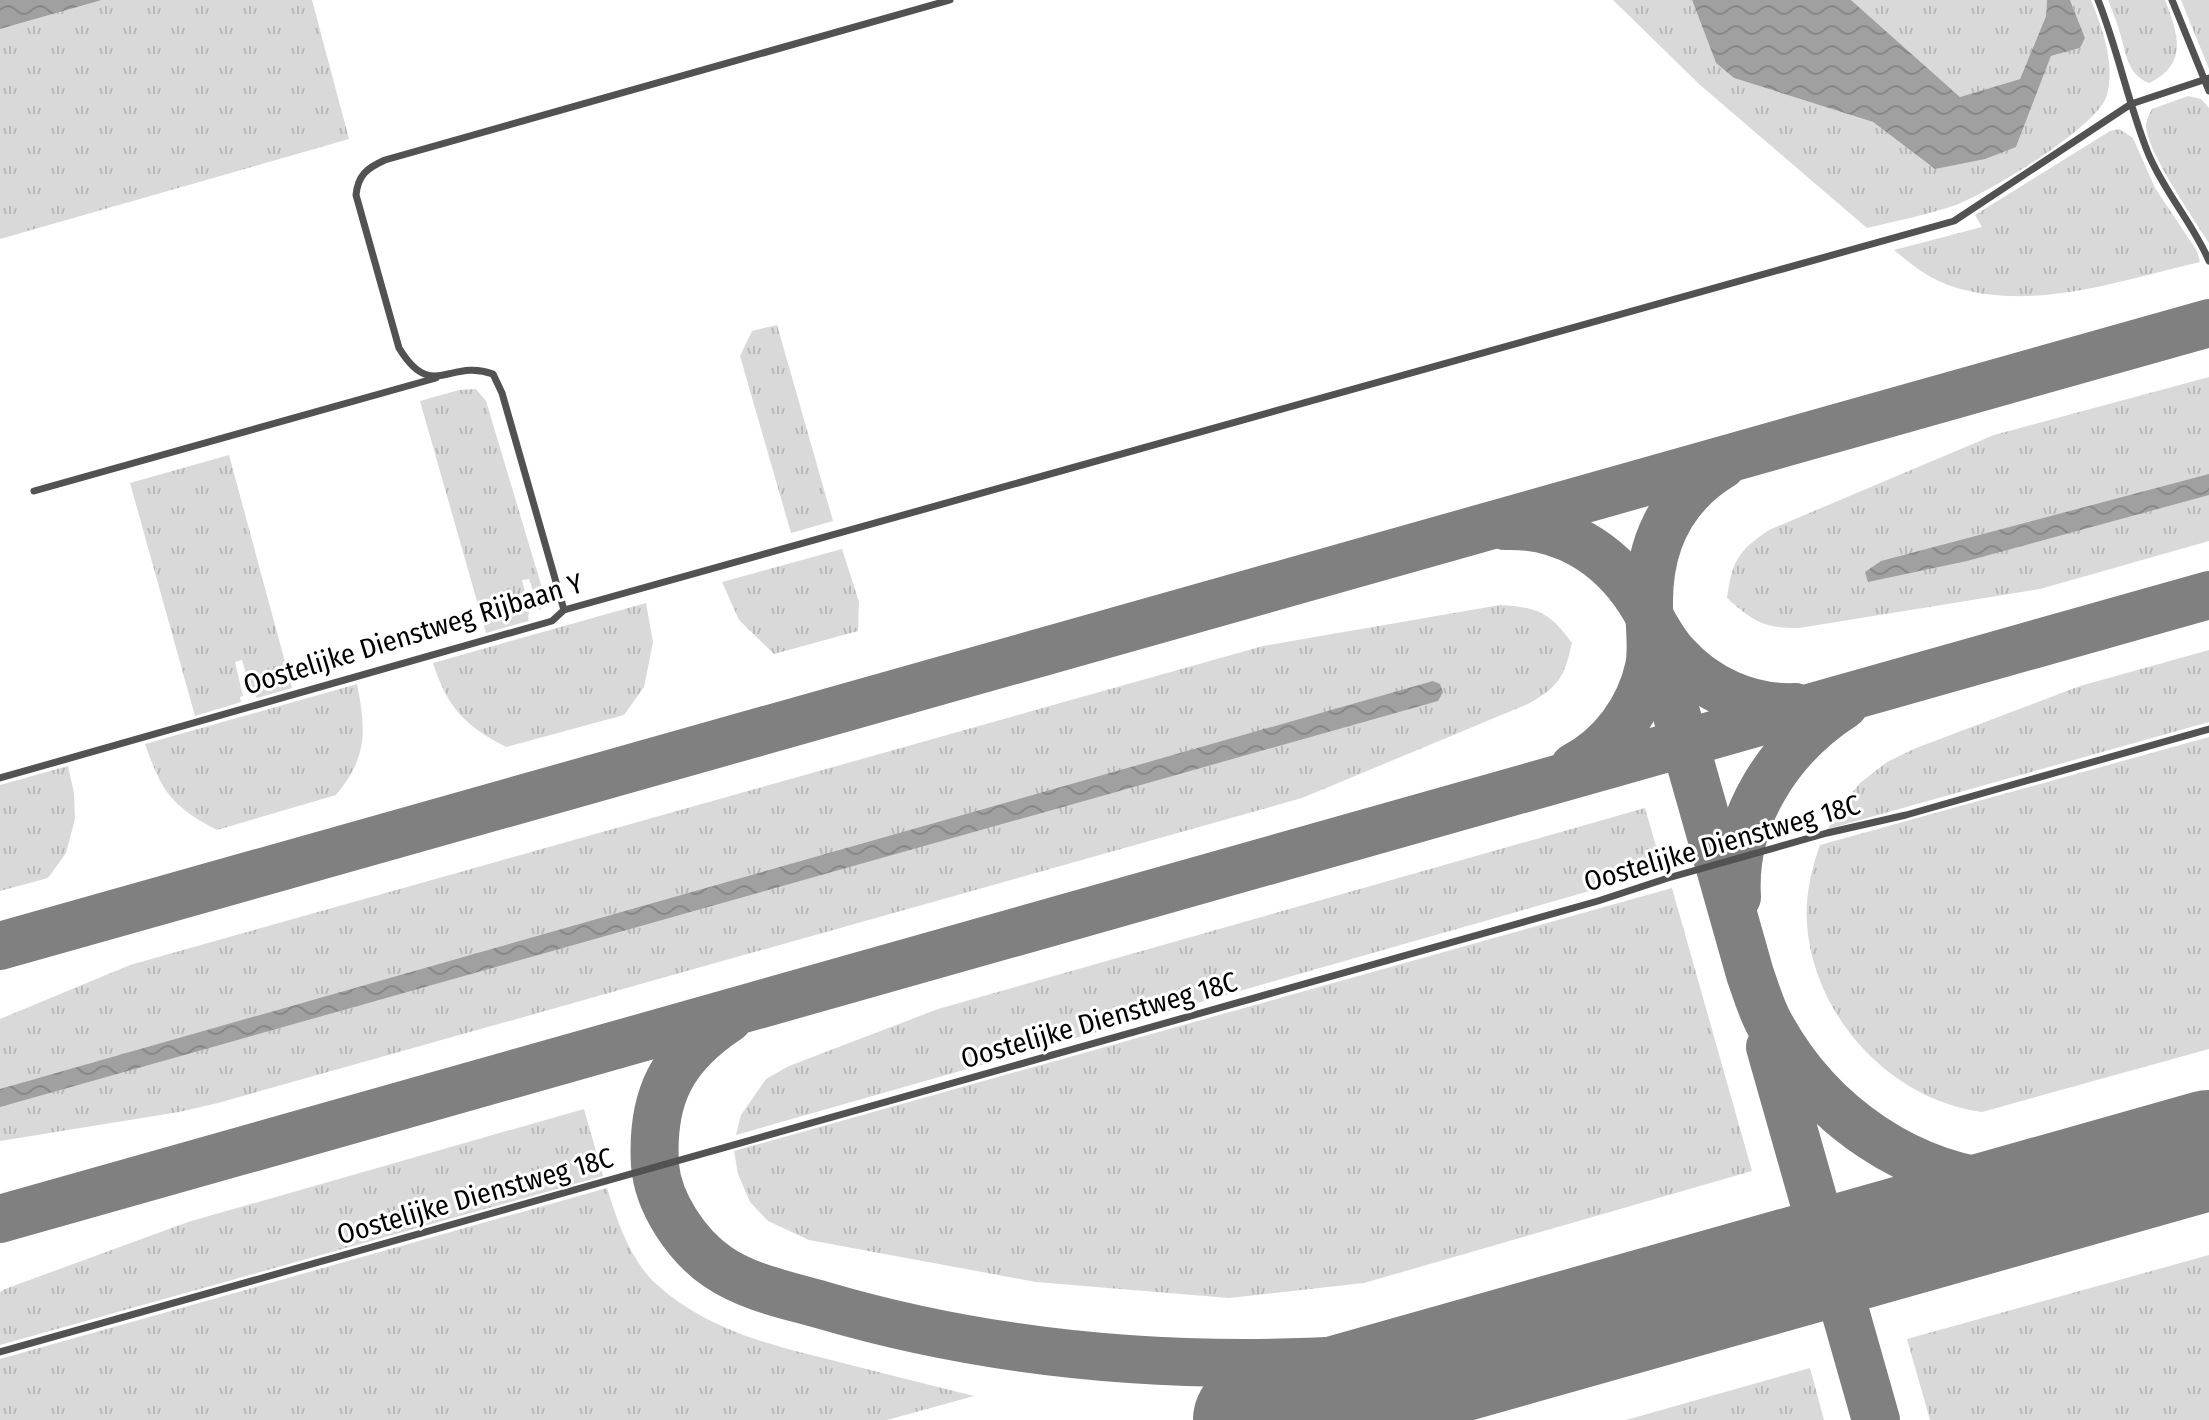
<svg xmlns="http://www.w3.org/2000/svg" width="2209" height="1420" viewBox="0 0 2209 1420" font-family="'Fira Sans Condensed',sans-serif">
<defs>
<pattern id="grass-tufts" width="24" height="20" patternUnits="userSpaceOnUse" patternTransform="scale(2)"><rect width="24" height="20" fill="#d9d9d9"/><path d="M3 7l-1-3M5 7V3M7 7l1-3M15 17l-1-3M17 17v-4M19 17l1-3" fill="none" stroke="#b8b8b8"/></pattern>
<pattern id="water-waves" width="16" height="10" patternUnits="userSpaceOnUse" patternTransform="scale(2)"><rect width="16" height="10" fill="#a0a0a0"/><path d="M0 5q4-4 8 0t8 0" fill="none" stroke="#888"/></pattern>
</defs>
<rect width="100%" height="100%" fill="#fff"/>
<!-- grass -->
<g fill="url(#grass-tufts)">
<polygon points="102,0 312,0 349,139 0,239 0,29"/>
<path d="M 1613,0 L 1692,0 L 1716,63 L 1734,78 L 1873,122 L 1935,169 L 2016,147 L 2051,56 L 2080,48 L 2085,38 L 2070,0 L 2091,0 C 2103,30 2115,63 2107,95 C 2098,127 1988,193 1956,205 C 1927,215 1896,221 1867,228 L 1699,84 Z"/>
<polygon points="1851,0 2047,0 2046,16 2020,79 1960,97"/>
<path d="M 2108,0 L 2165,0 C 2178,33 2189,65 2149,83 C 2126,74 2126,51 2119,30 C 2116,20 2112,10 2108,0 Z"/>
<polygon points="2181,0 2209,0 2209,69"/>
<path d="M 2188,96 L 2201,99 L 2209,108 L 2209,243 C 2194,219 2148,153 2146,127 C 2146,120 2149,115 2152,109 Z"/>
<path d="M 2119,129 L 2133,138 L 2155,188 L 2197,251 L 2200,262 C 2122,280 2037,311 1957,288 C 1932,281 1913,266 1894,250 L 1982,227 L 1975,215 L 2110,131 Z"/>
<polygon points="777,325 833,521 791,533 740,356 752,331"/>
<path d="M 2209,377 L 2209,541 L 2040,589 L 1799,628 C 1763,628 1754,622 1727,598 C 1732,561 1738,551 1769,530 L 1994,435 Z"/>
<polygon points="476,389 486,401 545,598 540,611 529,579 522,580 529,609 528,621 486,633 420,401 459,390"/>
<polygon points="229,455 292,688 257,698 250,688 242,660 235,662 243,696 240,697 241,702 195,716 130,483"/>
<polygon points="842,549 859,602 858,631 774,654 739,620 722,582"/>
<path d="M 646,603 L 653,642 L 644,687 L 624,715 L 506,747 C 465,726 447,707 433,663 Z"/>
<path d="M 1500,605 C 1538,607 1550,613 1572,643 C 1564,678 1559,686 1528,704 L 1302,798 L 218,1103 L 179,1112 L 0,1141 L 0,1019 L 130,965 L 1263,646 Z"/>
<polygon points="2209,650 2209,722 1828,829 1836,812 1860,783 1887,762 1916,748 2080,686"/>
<path d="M 357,684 C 366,731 368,756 336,795 L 217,830 C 171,806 162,792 145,744 Z"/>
<path d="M 2209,737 L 2209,1049 L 1982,1112 C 1890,1100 1813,1015 1807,924 C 1805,897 1811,870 1820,845 Z"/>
<polygon points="68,766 74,793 75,819 66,853 48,878 0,891 0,785"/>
<polygon points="1645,808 1663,870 736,1135 741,1115 766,1079 789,1066 938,1009"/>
<polygon points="1672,888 1752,1171 1364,1283 1229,1298 1036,1282 809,1240 768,1221 750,1202 738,1174 734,1151"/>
<polygon points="584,1109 603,1176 0,1345 0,1292 5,1289 188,1222"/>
<path d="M 607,1188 C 617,1220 629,1257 653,1281 C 706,1331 774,1346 843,1363 C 886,1374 930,1385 974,1396 L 887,1420 L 0,1420 L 0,1359 Z"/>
<polygon points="2209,1255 2209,1420 1930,1420 1907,1339"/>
<polygon points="1810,1368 1824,1420 1626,1420"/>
</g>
<!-- water -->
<g fill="url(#water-waves)">
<polygon points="0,0 102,0 0,29"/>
<polygon points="1692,0 1851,0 1960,97 2020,79 2046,16 2047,0 2070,0 2085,38 2080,48 2051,56 2016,147 1985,159 1935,169 1873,122 1734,78 1716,63"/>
<polygon points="2209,474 2209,495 1967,561 1868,582 1865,572 1881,561"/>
<polygon points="1433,681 1440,684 1443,692 1438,701 0,1107 0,1089"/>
</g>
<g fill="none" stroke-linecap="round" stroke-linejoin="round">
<!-- taxiway -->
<g stroke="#808080" stroke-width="48">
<path d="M 1505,526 C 1561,524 1608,552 1639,599 C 1651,617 1660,639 1675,655 C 1705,689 1750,709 1795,707"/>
<path d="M 1649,617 L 1750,974 C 1756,991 1761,1009 1770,1025 C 1819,1115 1911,1180 2015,1185 C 2050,1186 2084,1180 2118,1175"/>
<path d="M 1574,767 C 1612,747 1640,709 1649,667 C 1653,648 1649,624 1649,605 C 1648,546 1671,496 1722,465"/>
<path d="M 1737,897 C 1732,818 1780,746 1844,705"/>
<polyline points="0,946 2209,323"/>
<path d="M 728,1019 C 672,1056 651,1097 655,1165 C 658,1203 687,1246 718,1267 C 749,1288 787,1295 822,1305 C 992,1355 1173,1370 1349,1360 C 1445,1355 1540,1331 1635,1312"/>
<polyline points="1770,1047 1876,1420"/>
<polyline points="0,1219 2209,595"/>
</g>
<!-- runway -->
<polyline stroke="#808080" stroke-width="120" points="1253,1420 2209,1150"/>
<!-- lane -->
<g stroke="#525252" stroke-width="7">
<path d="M 2098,0 C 2118,50 2128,103 2148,153 C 2164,192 2193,223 2209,261"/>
<polyline points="2172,0 2209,91"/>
<polyline points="34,491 436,378"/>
<path d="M 564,610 L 502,393 L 493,374 C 449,358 432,402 399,348 L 356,195 C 358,175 367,168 385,160 L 950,0"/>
<polyline points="0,778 552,621 564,610 1954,221 2131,104 2209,78"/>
<polyline points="0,1352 1598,901 1668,878 1827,833 1906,815 2209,729"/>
</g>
</g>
<g text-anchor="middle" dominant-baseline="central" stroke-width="6" stroke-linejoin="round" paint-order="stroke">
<!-- street labels -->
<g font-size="28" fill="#000" stroke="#fff">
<text transform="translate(413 634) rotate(-17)">Oostelijke Dienstweg Rijbaan Y</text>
<text transform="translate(1722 843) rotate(-16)">Oostelijke Dienstweg 18C</text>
<text transform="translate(1099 1020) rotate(-16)">Oostelijke Dienstweg 18C</text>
<text transform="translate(475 1196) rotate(-16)">Oostelijke Dienstweg 18C</text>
</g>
</g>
</svg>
